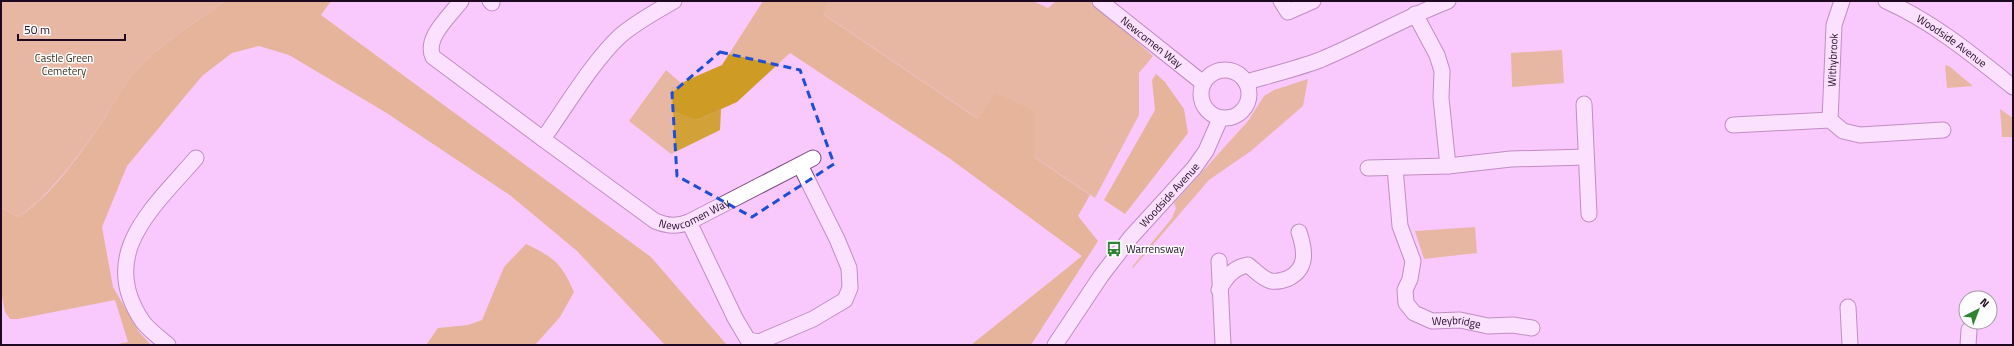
<svg xmlns="http://www.w3.org/2000/svg" width="2014" height="346" viewBox="0 0 2014 346" font-family="'Titillium Web',sans-serif">
<rect width="100%" height="100%" fill="#f9c9fd"/>
<!-- green -->
<g fill="#d2a238">
<path d="M 1,1 L 225,1 C 192,25 151,49 127,82 C 119,93 113,105 106,116 C 81,153 54,191 19,217 L 1,208 Z"/>
<polygon points="829,1 1033,1 1048,8 1056,1 1091,1 1153,56 1139,73 1139,115 1095,198 822,13"/>
<polygon points="1562,50 1564,83 1512,87 1511,53"/>
<polygon points="1945,65 1949,66 1973,86 1947,88"/>
<polygon points="666,70 681,83 669,88 697,120 721,109 720,130 671,154 629,121"/>
<polygon points="1308,79 1303,106 1251,151 1209,180 1133,268 1132,267 1172,218 1176,208 1174,203 1248,121 1264,96 1274,90"/>
<polygon points="2000,109 2013,118 2013,137 2002,137"/>
<polygon points="1475,227 1477,253 1424,259 1415,231"/>
</g>
<!-- forest -->
<g fill="#ce9c25">
<path d="M 225,1 L 331,1 L 321,15 L 651,257 L 727,345 L 665,345 L 577,251 L 511,196 L 385,112 L 289,55 L 259,46 L 232,53 L 202,76 L 127,166 L 102,227 L 113,287 L 139,332 L 151,345 L 113,345 L 128,342 L 115,300 L 18,319 L 10,319 L 5,312 L 2,296 L 1,208 L 19,217 C 55,192 81,153 106,116 C 113,105 119,93 127,82 C 151,49 192,25 225,1 Z"/>
<polygon points="763,1 829,1 823,14 978,119 995,93 1033,110 1034,157 1090,195 1078,216 1098,241 1031,345 971,345 1082,256 949,158 790,53 737,102 697,120 672,110 669,88 722,65"/>
<polygon points="1156,74 1165,82 1184,109 1188,133 1125,214 1104,200 1155,110 1152,80"/>
<path d="M 526,244 C 554,258 561,262 574,292 L 560,317 L 535,345 L 426,345 L 438,328 L 468,325 L 482,320 L 504,267 Z"/>
</g>
<g fill="none" stroke-linecap="round" stroke-linejoin="round">
<defs>
<g id="minor">
<path d="M 461,1 C 450,16 424,38 433,57 L 543,139"/>
<polyline points="490,1 492,3"/>
<path id="s1" d="M 674,1 C 655,12 636,22 620,36 C 593,61 565,108 543,139 L 655,221 C 668,226 676,227 689,222 L 813,158"/>
<path id="s2" d="M 1100,1 L 1203,83"/>
<polyline points="1281,1 1288,12 1313,1"/>
<path id="s3" d="M 1886,1 C 1933,22 1973,55 2013,87"/>
<polyline points="1415,14 1437,55 1442,71 1441,98 1448,166"/>
<circle cx="1225" cy="94" r="24"/>
<path d="M 1246,82 C 1271,75 1296,69 1320,60 C 1363,42 1404,18 1448,1"/>
<polyline points="1584,104 1589,214"/>
<path id="s4" d="M 1830,120 L 1834,25 L 1842,1"/>
<polyline points="1733,125 1830,120 1843,131 1860,135 1943,130"/>
<polyline points="1368,168 1448,166 1511,159 1586,157"/>
<path id="s5" d="M 1395,168 L 1400,226 L 1413,261 L 1410,279 L 1405,290 L 1406,303 L 1414,313 L 1432,321 L 1460,320 L 1488,326 L 1513,325 L 1532,328"/>
<polyline points="689,222 735,318 748,340 759,342 813,319 845,300 850,288 849,268 837,239 800,165"/>
<polyline points="1219,261 1223,345"/>
<path d="M 1219,290 C 1225,278 1234,267 1248,265 C 1255,270 1262,279 1271,281 C 1276,282 1284,280 1289,278 C 1308,268 1305,250 1299,232"/>
<polyline points="1848,307 1850,345"/>
<path d="M 168,345 C 160,338 149,330 143,322 C 96,254 154,207 196,158"/>
<path id="s6" d="M 1055,345 L 1101,276 L 1131,237 L 1194,168 L 1206,151 L 1220,119"/>
<polyline points="1968,345 1969,330"/>
</g>
</defs>
<!-- minor casing -->
<use href="#minor" stroke="#79457f" stroke-width="17"/>
<!-- minor -->
<use href="#minor" stroke="#fff" stroke-width="15"/>
</g>
<!-- marked area -->
<path d="M0 0H2014V346H0ZM 720,52 L 800,70 L 834,164 L 752,217 L 677,176 L 672,93 Z" fill="#f9c9fd" fill-opacity=".55" fill-rule="evenodd"/>
<path fill="none" stroke="#1d4ed8" stroke-width="3" stroke-dasharray="8 5" stroke-linejoin="round" d="M 720,52 L 800,70 L 834,164 L 752,217 L 677,176 L 672,93 Z"/>
<!-- icons -->
<defs>
<symbol id="bus-bare" viewBox="-9 -9 18 18"><path d="M-5-6H5V4H4V6H2V4H-2V6H-4V4H-5ZM-3.5-4V0h7V-4ZM-3.5 1.2v1.5H-2V1.2ZM2 1.2v1.5H3.5V1.2Z" fill="#2f8330" stroke="#fdfdfd" stroke-width="2.5" paint-order="stroke"/></symbol>
</defs>
<g fill-rule="evenodd">
<use href="#bus-bare" x="1103" y="238" width="22" height="22"/>
</g>
<g text-anchor="middle" dominant-baseline="central" stroke-width="3" stroke-linejoin="round" paint-order="stroke">
<!-- street labels -->
<g font-size="11" fill="#1e0921" stroke="#fdfdfd">
<text stroke="none"><textPath href="#s2" startOffset="66">Newcomen Way</textPath></text>
<text stroke="none"><textPath href="#s3" startOffset="77">Woodside Avenue</textPath></text>
<text stroke="none"><textPath href="#s4" startOffset="60">Withybrook</textPath></text>
<text stroke="none"><textPath href="#s6" startOffset="189">Woodside Avenue</textPath></text>
<text stroke="none"><textPath href="#s1" startOffset="374">Newcomen Way</textPath></text>
<text stroke="none"><textPath href="#s5" startOffset="196">Weybridge</textPath></text>
</g>
<!-- park labels -->
<g font-size="11" fill="#382f1c" stroke="#fdfdfd">
<text x="64" y="58">Castle Green<tspan x="64" dy="13">Cemetery</tspan></text>
</g>
<!-- poi labels -->
<g font-size="11" fill="#1e0921" stroke="#fdfdfd" text-anchor="start">
<text x="1126" y="249">Warrensway</text>
</g>
</g>
<!-- border -->
<rect width="2014" height="346" fill="none" stroke="#1e0921" stroke-width="4"/>
<!-- north arrow -->
<g transform="translate(1978 310) rotate(42)"><circle r="19" fill="#fdfdfd" stroke="#a49ba5"/>
<path d="M0-3L7 15L0 10L-7 15Z" fill="#2f8330"/>
<text y="-6" font-size="11" font-weight="bold" text-anchor="middle" fill="#1e0921">N</text>
</g>
<!-- scale -->
<path d="M18 34v6h107v-6" fill="none" stroke="#1e0921" stroke-width="2"/>
<text x="24" y="34" font-size="12" fill="#1e0921" stroke="#fdfdfd" stroke-width="3" paint-order="stroke">50 m</text>
</svg>
